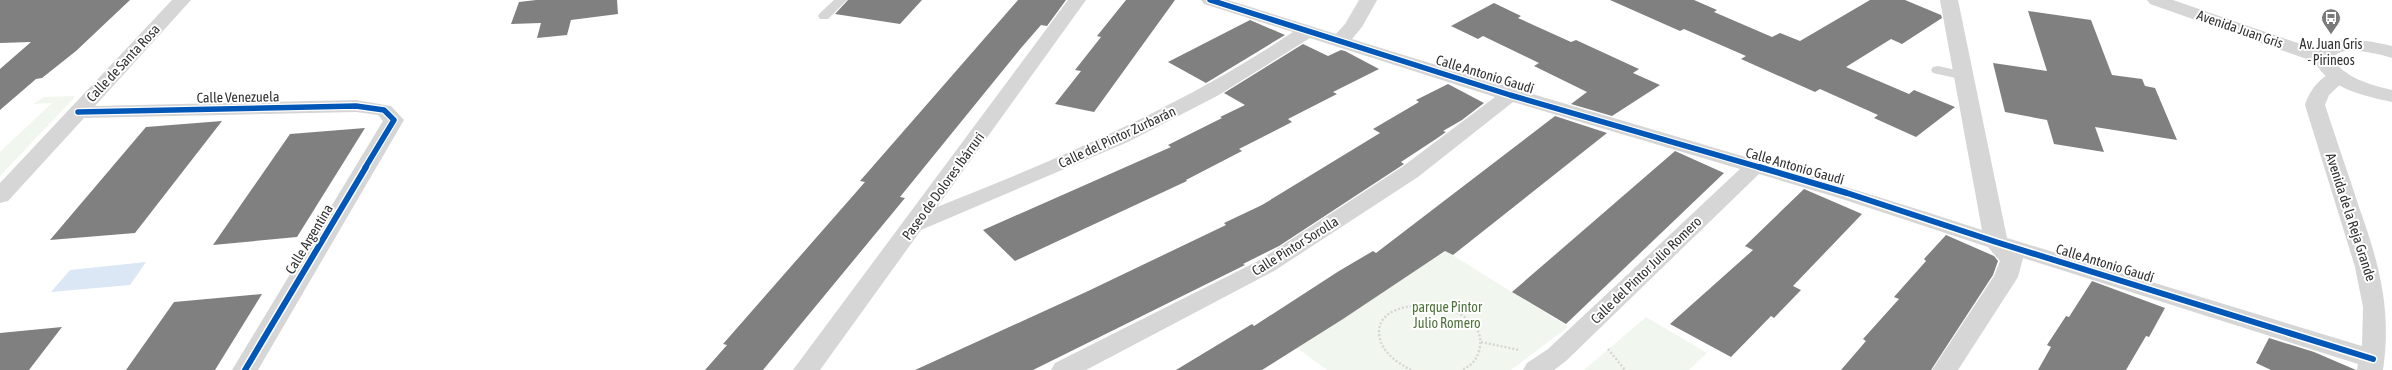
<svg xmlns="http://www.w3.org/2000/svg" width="2392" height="370" viewBox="0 0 2392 370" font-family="'Asap Condensed',sans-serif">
<rect width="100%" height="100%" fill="#fff"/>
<!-- green -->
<g fill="#f1f7ee">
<polygon points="74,96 74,98 0,176 0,152 52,103 33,104 44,97"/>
<polygon points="1446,251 1568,327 1511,370 1327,370 1297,348"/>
<polygon points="1646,317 1707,353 1689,370 1584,370"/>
</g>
<!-- water -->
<polygon fill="#dbe7f4" points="146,262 130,285 51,292 70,270"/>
<!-- building -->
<g fill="#808080">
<polygon points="0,0 130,0 76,51 42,78 36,79 0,110 0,69 31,42 0,43"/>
<polygon points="536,0 617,0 618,14 571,20 567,35 537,38 541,23 511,24 519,2"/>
<polygon points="848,0 922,0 900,24 835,14"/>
<polygon points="1018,0 1066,0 1047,26 1041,25 1021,48 900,197 905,198 763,370 705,370 727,345 723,344 865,182 860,181"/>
<polygon points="1126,0 1175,0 1094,112 1055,104 1081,71 1075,70 1101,37 1097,36"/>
<polygon points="1610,0 1694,0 1717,10 1714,12 1772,37 1780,33 1800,41 1870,0 1905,0 1941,15 1942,18 1902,44 1891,39 1846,67 1909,94 1914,90 1955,107 1916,137 1874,118 1878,115 1820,89 1815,92 1741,59 1746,56 1684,29 1680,31"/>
<polygon points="1494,3 1521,16 1518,18 1571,42 1576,40 1639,69 1633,73 1660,85 1612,116 1571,104 1587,92 1534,66 1539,63 1483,36 1478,39 1451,26"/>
<polygon points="2028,11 2091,20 2112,75 2142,79 2145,86 2155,88 2177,140 2095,127 2104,152 2054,144 2047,120 2005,112 1993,63 2047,71"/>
<polygon points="1250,20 1285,35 1206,83 1168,62"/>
<polygon points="1303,44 1328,56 1341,50 1345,51 1379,69 1333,92 1337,94 1288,119 1292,122 1239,149 1242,151 1186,180 1187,181 1015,261 983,230 1171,147 1168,145 1222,118 1220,117 1245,105 1224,93"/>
<polygon points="1448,84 1484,103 1462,120 1443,131 1446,132 1436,139 1401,162 1404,164 1401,166 1279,246 1243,264 1245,265 1033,370 915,370 1086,292 1226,225 1224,223 1262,205 1380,133 1373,129 1419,102 1416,100"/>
<polygon points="1555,116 1607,133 1453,255 1445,251 1343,319 1262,370 1176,370 1252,324 1254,326 1339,271 1373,251 1376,253"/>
<polygon points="222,121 135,233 50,240 146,127"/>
<polygon points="365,128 297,237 213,245 290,134"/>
<polygon points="1675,151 1724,173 1566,324 1512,292"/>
<polygon points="1804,189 1862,214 1793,286 1801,290 1774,318 1771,316 1731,357 1670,324 1753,250 1745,246"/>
<polygon points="1946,235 1994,256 1998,261 1993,275 1931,370 1841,370 1866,341 1863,339 1899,299 1894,297 1926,261 1924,259"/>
<polygon points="2092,281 2165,308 2149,337 2146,336 2126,370 2038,370 2051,347 2047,345 2066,316 2069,317"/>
<polygon points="262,294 215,370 126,370 174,302"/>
<polygon points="62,327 29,370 0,370 0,333"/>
<polygon points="2269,338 2314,352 2356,370 2271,370 2256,363"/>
</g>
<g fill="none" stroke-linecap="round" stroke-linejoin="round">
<!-- path -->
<g stroke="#d6d6d6" stroke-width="2.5" stroke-dasharray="2 2" stroke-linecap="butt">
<polyline points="1481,342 1519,350"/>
<polyline points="1608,349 1625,370"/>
<path d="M 1411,370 C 1396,362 1380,351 1379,333 C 1377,289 1494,300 1479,351 C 1476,361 1471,366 1461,370"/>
</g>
<!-- service -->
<g fill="#d6d6d6" fill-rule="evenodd">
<polygon points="834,0 847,0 828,19 820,19 818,16 820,13"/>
<polygon points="1938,66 1970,73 1972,76 1965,80 1933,73 1931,70 1933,67"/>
</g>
<!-- minor -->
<g fill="#d6d6d6" fill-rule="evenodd">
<polygon points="172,0 191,0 95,106 356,100 391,106 404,120 258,370 232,370 383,121 378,115 356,112 84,118 8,201 0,203 0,183"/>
<path d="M 1068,0 L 1086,0 L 937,207 C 1061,158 1182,106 1293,32 L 1204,4 L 1201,0 L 1228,0 L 1336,34 L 1345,24 L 1359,0 L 1377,0 L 1362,27 L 1352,39 C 1562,105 1773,162 1982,230 L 1940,0 L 1958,0 L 2007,238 L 2362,346 L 2363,307 L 2355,267 L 2305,105 C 2310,88 2327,67 2346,72 L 2349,76 L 2329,95 L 2325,105 C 2336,139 2348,173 2359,207 C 2379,263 2392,310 2383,370 L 2357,370 L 2358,364 L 2023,258 L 2018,277 L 1958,370 L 1932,370 L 1994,276 L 2000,261 L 1988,247 L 1839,198 L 1759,174 L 1566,361 L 1554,370 L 1523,370 L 1527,363 L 1548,349 L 1740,169 L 1513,102 L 1418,177 L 1274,271 L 1086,370 L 1051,370 L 1055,363 L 1258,261 L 1402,167 L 1495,97 L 1310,38 L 1217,96 L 1128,142 L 921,230 L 820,370 L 793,370 Z"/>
</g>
<!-- tertiary -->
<path fill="#d6d6d6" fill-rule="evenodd" d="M 2147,0 L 2173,0 L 2318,50 C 2331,32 2374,42 2392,46 L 2392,58 C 2379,54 2341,44 2333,58 C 2343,78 2372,85 2392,90 L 2392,102 C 2365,96 2329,89 2315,62 L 2150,4 Z"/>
<defs>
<g id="cycleway-far1">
<polyline points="1210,0 1510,95 1762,168"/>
<polyline points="78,112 356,106 384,110 394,120 365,168"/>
</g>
<g id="cycleway">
<polyline points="1759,167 1847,193 1996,242 2373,359"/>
<polyline points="245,370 366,167"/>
</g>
</defs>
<!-- cycleway-far1 casing -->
<use href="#cycleway-far1" stroke="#fff" stroke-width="8"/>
<!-- cycleway casing -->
<use href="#cycleway" stroke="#fff" stroke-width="9"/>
<!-- cycleway-far1 -->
<use href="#cycleway-far1" stroke="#0057b8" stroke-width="5.5"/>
<!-- cycleway -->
<use href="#cycleway" stroke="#0057b8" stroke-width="6"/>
</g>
<!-- icons -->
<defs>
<symbol id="bus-pin" viewBox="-11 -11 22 30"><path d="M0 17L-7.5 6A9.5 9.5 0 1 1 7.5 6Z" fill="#7a7a7a" stroke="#fff"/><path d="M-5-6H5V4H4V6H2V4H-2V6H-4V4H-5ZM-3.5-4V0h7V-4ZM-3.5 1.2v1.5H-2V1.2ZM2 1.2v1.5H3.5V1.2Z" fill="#fff"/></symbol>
</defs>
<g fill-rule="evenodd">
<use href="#bus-pin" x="2320" y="7" width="22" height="30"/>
</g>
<g text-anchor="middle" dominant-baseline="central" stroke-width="4" stroke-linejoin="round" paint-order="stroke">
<!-- street labels -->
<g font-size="14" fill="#323232" stroke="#fff">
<text transform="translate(2240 29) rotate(19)">Avenida Juan Gris</text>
<text transform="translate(123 63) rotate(-47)">Calle de Santa Rosa</text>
<text transform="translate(1485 74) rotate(17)">Calle Antonio Gaudí</text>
<text transform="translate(238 97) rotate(-1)">Calle Venezuela</text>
<text transform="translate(1117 137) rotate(-25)">Calle del Pintor Zurbarán</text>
<text transform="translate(1795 166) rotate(16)">Calle Antonio Gaudí</text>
<text transform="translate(943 186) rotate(-54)">Paseo de Dolores Ibárruri</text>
<text transform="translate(2351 217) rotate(72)">Avenida de la Reja Grande</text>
<text transform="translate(309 239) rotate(-59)">Calle Argentina</text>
<text transform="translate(1295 246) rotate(-32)">Calle Pintor Sorolla</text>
<text transform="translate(2105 263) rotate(17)">Calle Antonio Gaudí</text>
<text transform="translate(1646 270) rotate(-44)">Calle del Pintor Julio Romero</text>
</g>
<!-- poi labels -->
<g font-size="14" fill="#323232" stroke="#fff">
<text x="2331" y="44">Av. Juan Gris<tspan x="2331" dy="16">- Pirineos</tspan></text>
</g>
<!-- park labels -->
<g font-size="14" fill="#4e733a" stroke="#fff">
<text x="1447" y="307">parque Pintor<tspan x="1447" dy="16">Julio Romero</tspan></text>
</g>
</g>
</svg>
